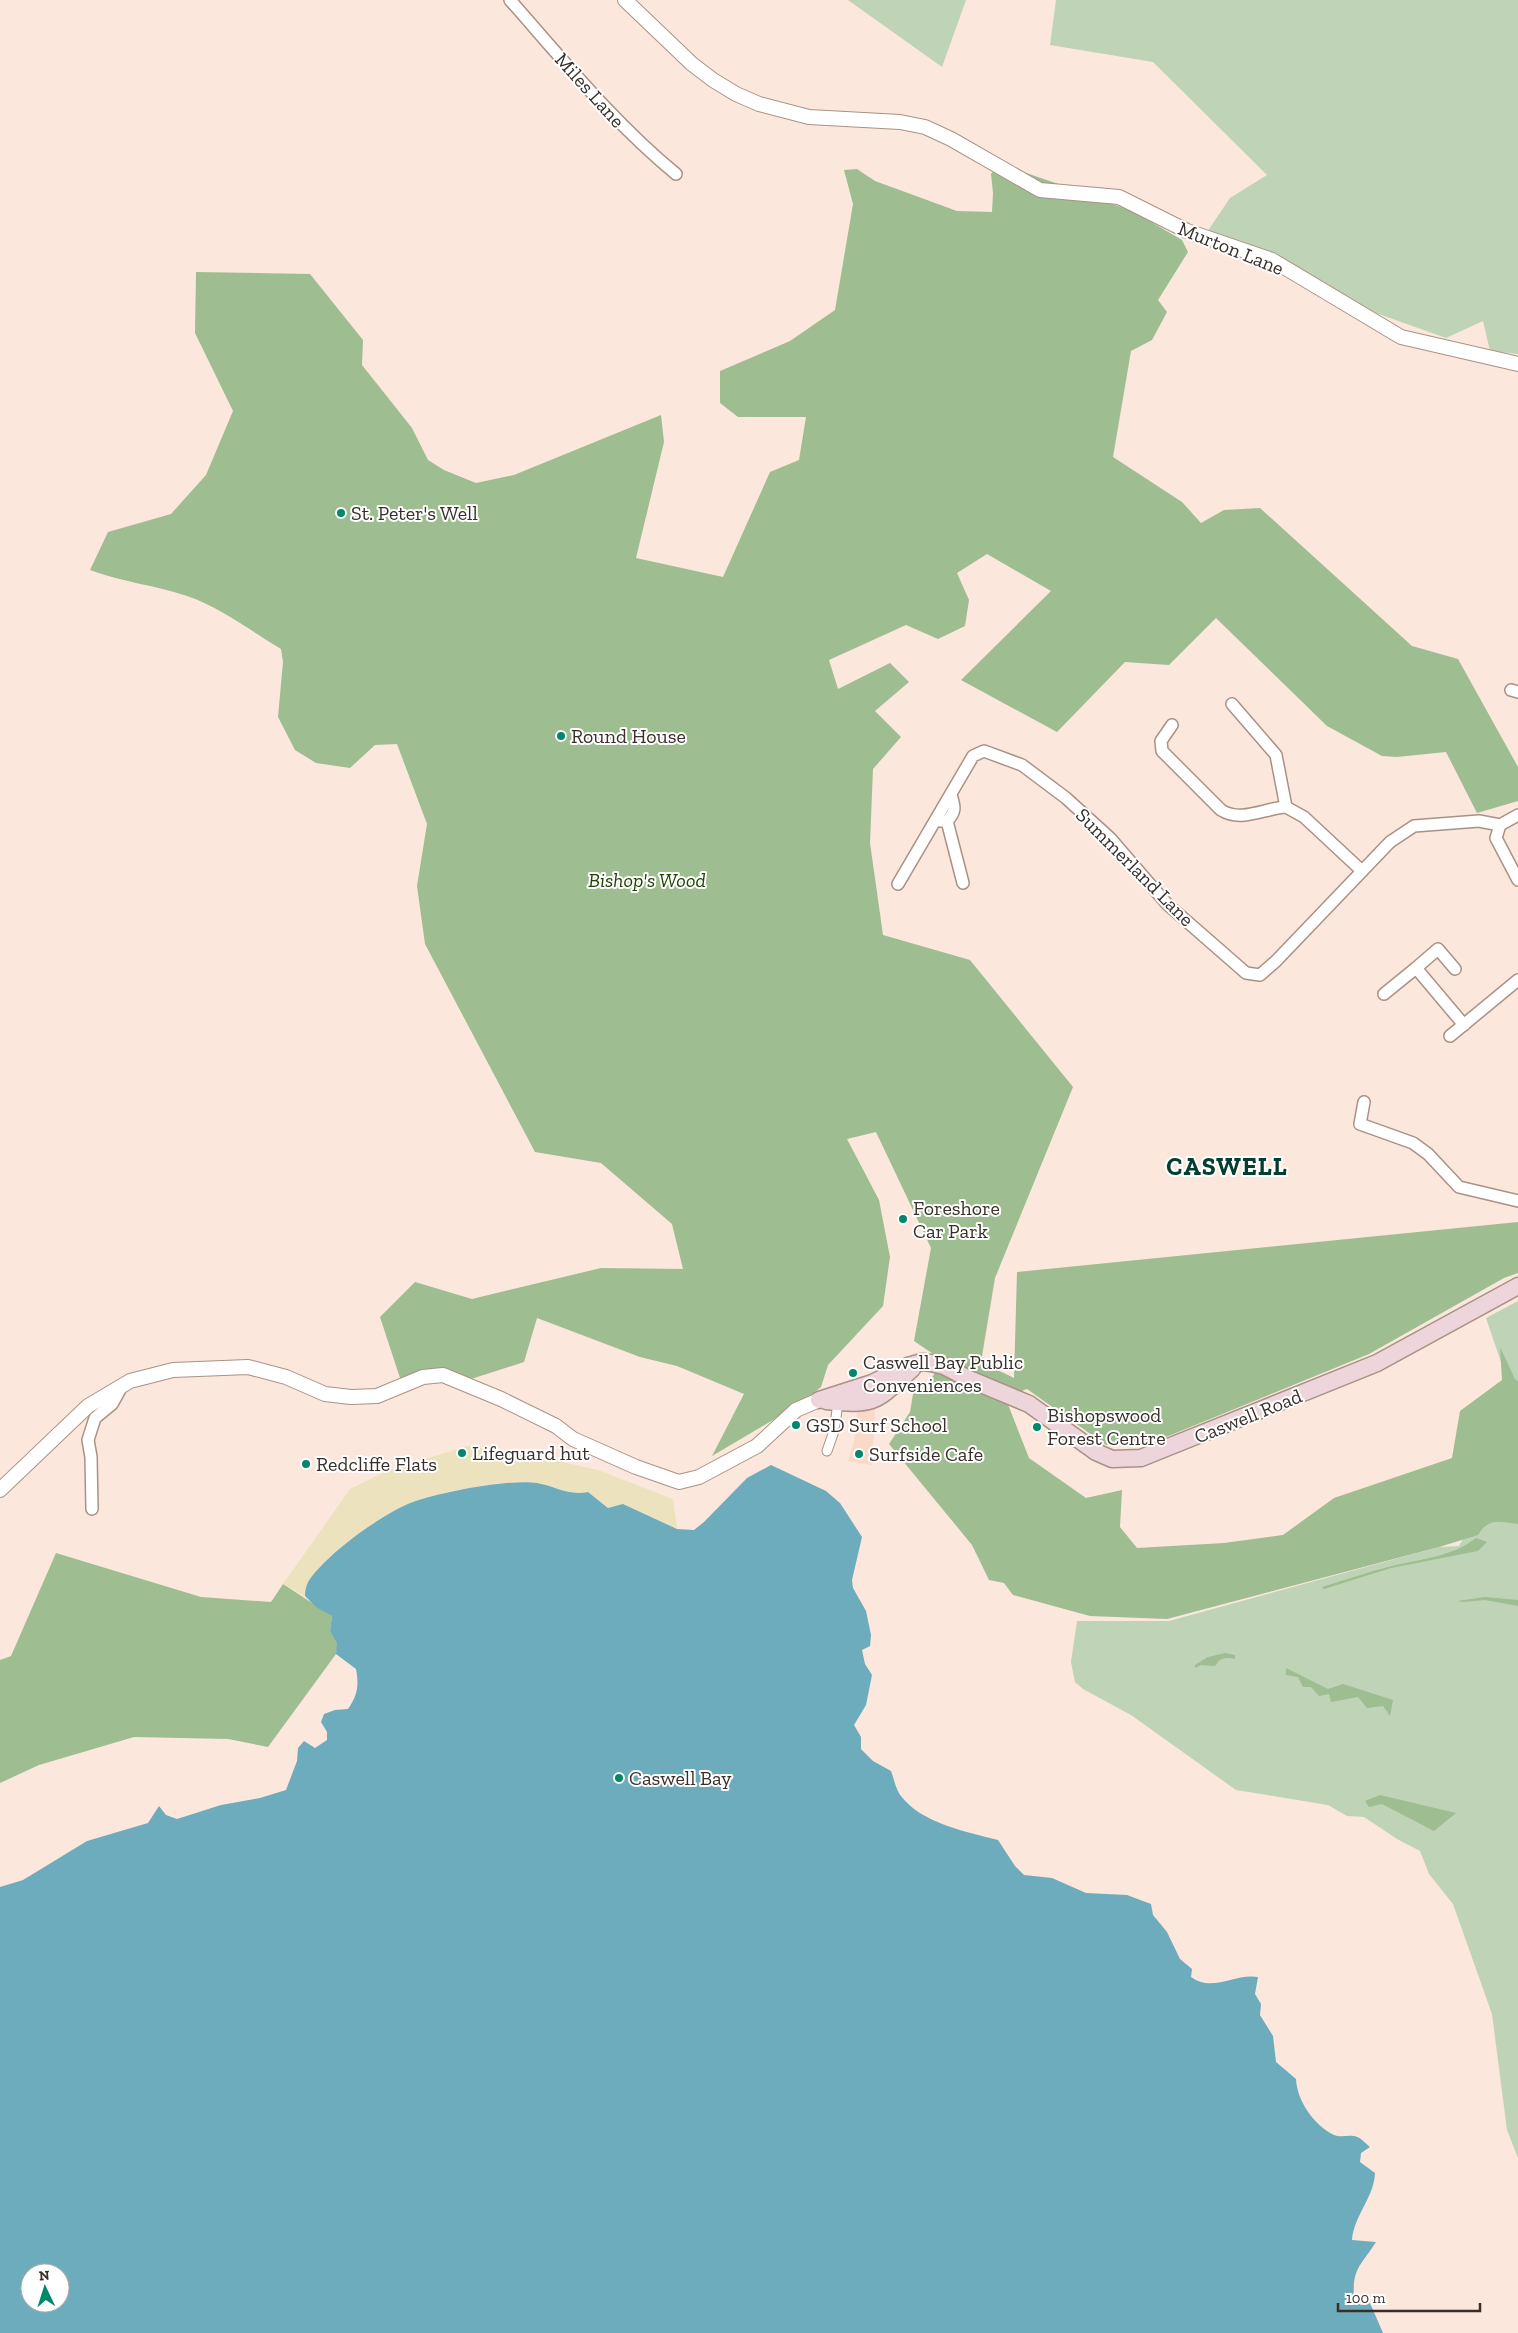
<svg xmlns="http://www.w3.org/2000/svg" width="1518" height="2333" viewBox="0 0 1518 2333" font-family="'Zilla Slab',serif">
<rect width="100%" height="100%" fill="#fbe7dc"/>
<!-- built -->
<polygon fill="#f9d9c7" points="855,1409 875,1409 872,1465 848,1461 854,1442 857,1412"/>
<!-- green -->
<g fill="#bfd3b7">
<polygon points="848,0 966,0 942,67"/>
<polygon points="1056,0 1518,0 1518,354 1490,351 1483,321 1446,338 1376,313 1207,232 1230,198 1267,175 1153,62 1050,45"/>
<polygon points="1518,1301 1518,1412 1486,1318"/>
<polygon points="1518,1503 1518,2158 1507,2130 1492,2014 1453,1904 1429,1874 1420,1851 1397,1839 1364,1817 1347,1816 1328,1805 1236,1790 1131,1715 1083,1689 1075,1682 1071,1662 1077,1621 1169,1621 1439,1547 1459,1546 1469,1529"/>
</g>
<!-- forest -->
<g fill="#9ebd90">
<path d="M 1000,164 L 1073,189 L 1134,212 L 1182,240 L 1188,252 L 1158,300 L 1167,312 L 1152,340 L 1131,351 L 1113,457 L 1182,502 L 1201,523 L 1224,510 L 1260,508 L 1412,646 L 1458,659 L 1518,767 L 1518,801 L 1477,813 L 1446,752 L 1397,757 L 1382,756 L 1327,726 L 1216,618 L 1169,665 L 1125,662 L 1057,732 L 961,680 L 1051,591 L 987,554 L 957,573 L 969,600 L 965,626 L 938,639 L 906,625 L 829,660 L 838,689 L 890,663 L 909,682 L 875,711 L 901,737 L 873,769 L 870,843 L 883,935 L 970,960 L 1073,1087 L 995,1278 L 981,1362 L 1014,1378 L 1017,1272 L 1518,1222 L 1518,1273 L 1504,1278 L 1369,1354 L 1166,1437 L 1106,1445 L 1027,1389 L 1005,1397 L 1029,1458 L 1086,1498 L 1122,1490 L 1120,1527 L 1137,1548 L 1224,1543 L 1283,1535 L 1334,1498 L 1452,1458 L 1460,1411 L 1502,1380 L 1500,1347 L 1515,1379 L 1518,1381 L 1518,1524 C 1499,1522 1489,1517 1478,1535 L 1439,1547 L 1167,1619 L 1090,1616 L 1013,1595 L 1004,1583 L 989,1580 L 972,1545 L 889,1444 L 910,1412 L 913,1394 L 928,1385 L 942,1360 L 914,1341 L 931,1248 L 876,1132 L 847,1139 L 879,1200 L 890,1257 L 883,1306 L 828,1365 L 821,1387 L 800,1404 L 712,1456 L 744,1394 L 677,1366 L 640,1357 L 537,1318 L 524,1362 L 471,1379 L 446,1371 L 401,1381 L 380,1317 L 415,1282 L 472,1299 L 601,1268 L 683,1269 L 672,1224 L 601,1163 L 535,1152 L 425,944 L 417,886 L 427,824 L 397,744 L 375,745 L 350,768 L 316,763 L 295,750 L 278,717 L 283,662 L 281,649 C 251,631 220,607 187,596 C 155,585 121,582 90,570 L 108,532 L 171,514 L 206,475 L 233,411 L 195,333 L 196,272 L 310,274 L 363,340 L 362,365 L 412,428 L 428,460 L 444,470 L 476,483 L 514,475 L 661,415 L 664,442 L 636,558 L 723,577 L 770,472 L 799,460 L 806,417 L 738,417 L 720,403 L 720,371 L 790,341 L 835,310 L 853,204 L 844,170 L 857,169 L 875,181 L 957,211 L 992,212 L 993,193 L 991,174 Z"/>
<path d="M 1476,1538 L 1487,1542 L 1478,1551 L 1391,1568 L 1324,1589 L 1322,1587 C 1345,1580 1368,1572 1392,1566 C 1421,1559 1452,1557 1476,1538 Z"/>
<polygon points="56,1553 201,1597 271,1602 283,1584 332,1616 330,1631 338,1643 336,1654 268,1747 228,1739 134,1737 39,1765 0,1783 0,1660 11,1656"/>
<polygon points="1485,1597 1518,1600 1518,1606 1485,1600 1463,1602 1458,1601"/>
<path d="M 1225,1653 L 1235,1655 L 1235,1659 C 1225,1657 1220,1658 1215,1666 L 1201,1665 L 1195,1668 L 1195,1665 L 1208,1657 Z"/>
<polygon points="1286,1668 1328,1689 1343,1684 1393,1700 1390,1716 1383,1706 1367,1708 1358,1697 1331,1702 1329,1694 1319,1696 1311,1687 1303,1687 1298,1677 1286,1675"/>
<polygon points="1380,1795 1456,1813 1434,1831 1382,1804 1369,1807 1365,1801"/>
</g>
<!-- sand -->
<path fill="#ece2bd" d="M 467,1446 L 526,1454 L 598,1470 L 673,1499 L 677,1529 L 624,1504 L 609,1508 L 588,1492 C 568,1496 555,1486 537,1483 C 507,1479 442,1492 413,1502 C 383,1513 325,1555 308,1582 C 306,1586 305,1591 305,1596 L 283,1584 L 350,1489 L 387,1471 Z"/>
<!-- water -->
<path fill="#6cacbd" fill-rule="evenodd" d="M 771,1465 L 826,1491 L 840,1503 L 862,1537 L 852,1580 L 853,1588 L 866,1611 L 871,1635 L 870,1646 L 862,1650 L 865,1664 L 872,1675 L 866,1705 L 854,1725 L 861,1737 L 861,1749 L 873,1761 L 891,1771 C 894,1779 896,1790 901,1796 C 921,1823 967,1832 998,1840 L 1015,1866 L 1024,1875 L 1052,1878 L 1086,1893 L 1127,1895 L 1151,1904 L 1153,1915 L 1167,1932 L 1180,1959 L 1192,1969 L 1191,1977 C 1213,1993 1234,1973 1258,1977 L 1255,1994 L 1261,2004 L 1260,2015 L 1273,2036 L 1276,2062 L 1296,2079 C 1297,2101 1314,2125 1334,2135 C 1341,2138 1350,2134 1357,2137 C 1361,2138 1366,2144 1370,2147 L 1361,2153 L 1360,2162 L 1375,2173 C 1374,2198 1354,2215 1352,2240 L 1376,2242 C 1360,2267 1352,2268 1354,2300 L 1361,2305 L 1370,2303 L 1383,2333 L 0,2333 L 0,1887 L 23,1880 L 87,1841 L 148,1823 L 159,1806 L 166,1815 L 177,1819 L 221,1805 L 260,1798 L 286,1790 L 297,1761 L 298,1748 L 304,1741 L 315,1748 L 327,1740 L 327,1732 L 321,1722 L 324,1714 L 335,1710 L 348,1709 C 358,1695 359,1685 356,1669 L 336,1654 L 337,1643 L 330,1631 L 332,1616 L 316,1607 L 305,1596 C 305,1591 306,1586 308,1582 C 325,1555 383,1513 413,1502 C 442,1492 507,1479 537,1483 C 555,1486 568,1496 588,1492 L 608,1508 L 623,1504 L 677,1529 L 694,1530 L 704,1522 L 747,1478 ZM 30,2273 L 60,2273 L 60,2303 L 30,2303 Z"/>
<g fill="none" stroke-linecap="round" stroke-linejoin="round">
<defs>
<g id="pedestrian">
<polyline points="835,1425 838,1402"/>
<polyline points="827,1451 834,1431"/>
</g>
<g id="minor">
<path d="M 510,0 C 563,60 614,123 676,174"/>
<polyline points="1511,690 1518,692"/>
<polyline points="1232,704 1276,755 1286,807 1304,817 1362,871"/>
<path d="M 1172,725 L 1161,741 L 1162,751 L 1221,810 C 1241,823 1265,808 1286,807"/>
<path d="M 940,821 L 947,821 C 956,812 955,807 951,795"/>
<polyline points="947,821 963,883"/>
<polyline points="1500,825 1496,838 1518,880"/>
<polyline points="898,884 973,756 984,751 1022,765 1066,798 1111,839 1167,904 1246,973 1260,975 1276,961 1390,842 1414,826 1479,821 1500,825 1518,815"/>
<polyline points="1455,969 1438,949 1416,968 1464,1025"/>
<polyline points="1384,994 1416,968"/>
<polyline points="1450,1036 1518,980"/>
<polyline points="1364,1102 1360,1124 1413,1143 1428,1154 1459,1187 1518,1201"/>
<polyline points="92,1509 91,1457 88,1440 95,1418 112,1404 122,1386"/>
</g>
<g id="tertiary">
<polyline points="625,0 692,64 713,80 736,94 759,104 809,117 900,122 925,127 951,139 1040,190 1119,197 1187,231 1272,260 1401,337 1518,364"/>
<polyline points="0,1490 88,1406 130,1381 173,1370 248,1367 286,1377 325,1394 351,1397 377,1396 423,1377 443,1375 501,1399 556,1426 573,1439 636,1467 679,1482 699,1477 757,1446 796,1410 819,1400"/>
</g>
<g id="secondary">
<polyline points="819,1400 872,1383 908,1366 922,1362 931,1363 944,1366 969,1379 1029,1404 1096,1452 1112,1459 1141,1458 1377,1363 1518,1286"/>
<path d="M 826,1401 C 877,1406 876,1401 912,1369"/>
</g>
</defs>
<!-- pedestrian casing -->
<use href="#pedestrian" stroke="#a99285" stroke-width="11"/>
<!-- minor casing -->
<use href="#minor" stroke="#a99285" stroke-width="14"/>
<!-- tertiary casing -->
<use href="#tertiary" stroke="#a99285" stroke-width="16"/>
<!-- secondary casing -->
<use href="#secondary" stroke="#a99285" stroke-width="19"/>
<!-- pedestrian -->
<use href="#pedestrian" stroke="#fff" stroke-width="9"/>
<!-- minor -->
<use href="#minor" stroke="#fff" stroke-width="11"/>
<!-- tertiary -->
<use href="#tertiary" stroke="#fff" stroke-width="14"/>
<!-- secondary -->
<use href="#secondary" stroke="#eed5db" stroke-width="16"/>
</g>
<!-- markers -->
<g fill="#00876c" stroke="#fff" stroke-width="2">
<circle cx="341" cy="513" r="5"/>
<circle cx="561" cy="736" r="5"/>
<circle cx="903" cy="1219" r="5"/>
<circle cx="853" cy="1373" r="5"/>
<circle cx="796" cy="1425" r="5"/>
<circle cx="1037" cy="1427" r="5"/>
<circle cx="462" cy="1453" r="5"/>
<circle cx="859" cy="1454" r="5"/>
<circle cx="306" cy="1464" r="5"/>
<circle cx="619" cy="1778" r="5"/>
</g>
<g text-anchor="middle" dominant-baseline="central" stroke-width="4" stroke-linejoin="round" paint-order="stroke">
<!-- street labels -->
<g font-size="20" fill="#392f2a" stroke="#fff">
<text transform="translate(590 90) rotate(48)">Miles Lane</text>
<text transform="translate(1231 248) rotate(22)">Murton Lane</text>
<text transform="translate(1135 867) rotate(45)">Summerland Lane</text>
<text transform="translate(1248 1416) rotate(-22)">Caswell Road</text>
</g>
<!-- poi labels -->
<g font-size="20" fill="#392f2a" stroke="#fff" text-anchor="start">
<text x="351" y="513">St. Peter's Well</text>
<text x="571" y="736">Round House</text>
<text x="913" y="1208">Foreshore<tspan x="913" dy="23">Car Park</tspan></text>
<text x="863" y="1362">Caswell Bay Public<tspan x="863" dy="23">Conveniences</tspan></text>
<text x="1047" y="1415">Bishopswood<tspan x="1047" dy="23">Forest Centre</tspan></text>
<text x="806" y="1425">GSD Surf School</text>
<text x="472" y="1453">Lifeguard hut</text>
<text x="869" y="1454">Surfside Cafe</text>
<text x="316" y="1464">Redcliffe Flats</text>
<text x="629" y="1778">Caswell Bay</text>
</g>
<!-- park labels -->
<g font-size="20" font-style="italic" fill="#1e4403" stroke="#fff">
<text x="647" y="880">Bishop's Wood</text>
</g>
<!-- district labels -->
<g font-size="25" font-weight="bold" letter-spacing="1" fill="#053e30" stroke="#fff">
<text x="1227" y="1166">CASWELL</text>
</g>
</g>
<!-- north arrow -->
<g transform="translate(45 2288) rotate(356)"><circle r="24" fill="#ffffff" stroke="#b0acaa"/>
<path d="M0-4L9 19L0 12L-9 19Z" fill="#00876c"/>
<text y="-8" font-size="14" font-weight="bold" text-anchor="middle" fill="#392f2a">N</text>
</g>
<!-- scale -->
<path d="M1338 2303v8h142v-8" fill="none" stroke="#392f2a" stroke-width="2.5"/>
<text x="1346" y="2303" font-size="15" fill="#392f2a" stroke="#ffffff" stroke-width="4" paint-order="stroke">100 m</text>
</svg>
